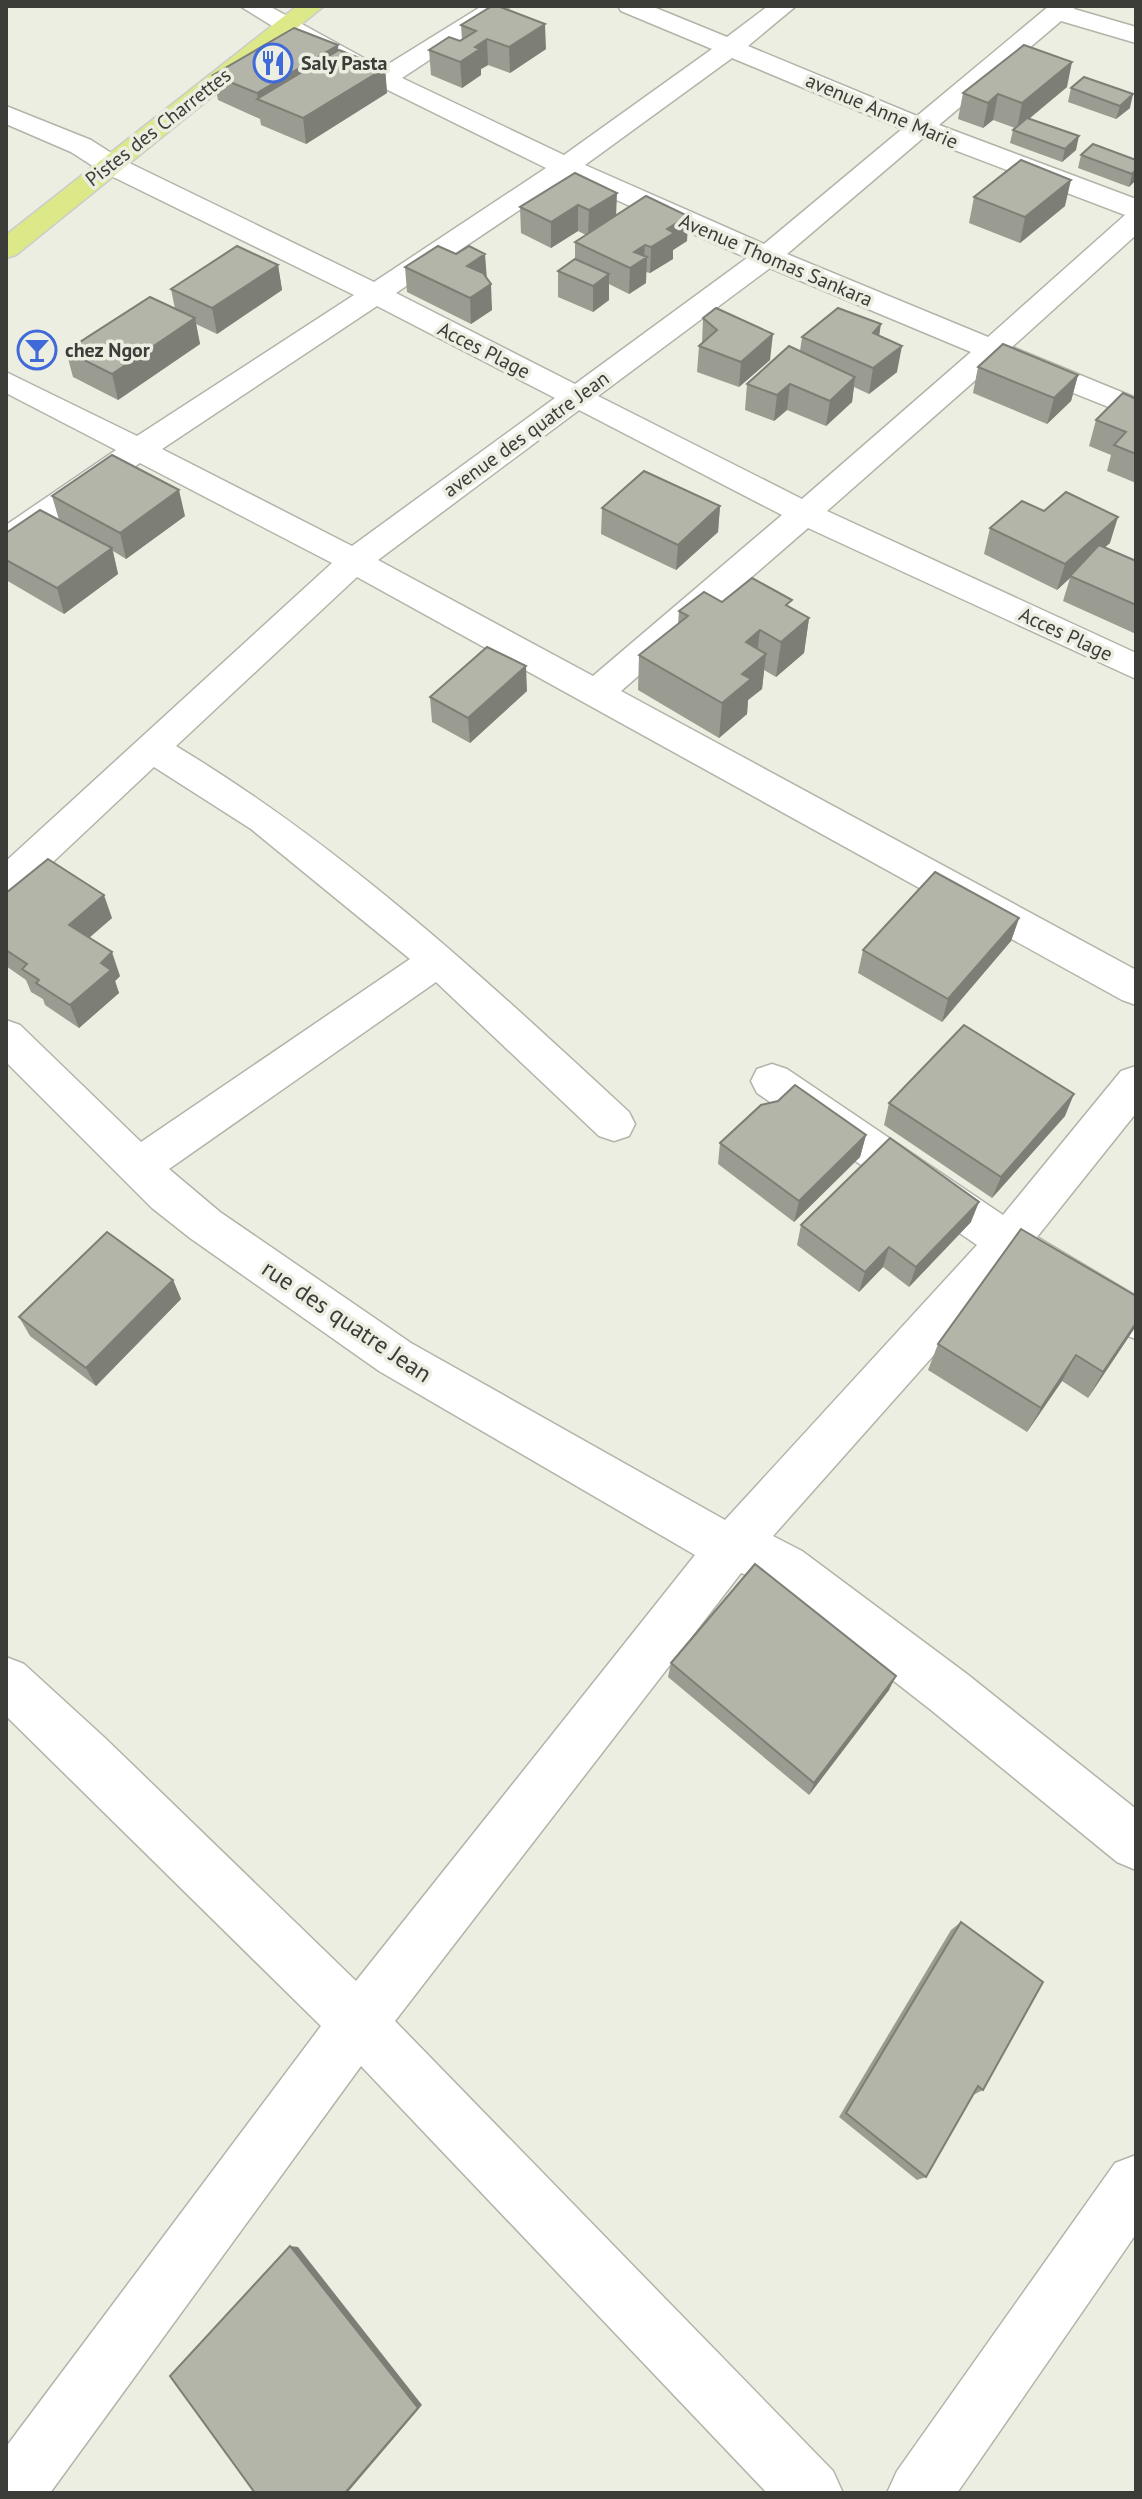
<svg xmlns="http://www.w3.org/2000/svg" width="1142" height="2499" viewBox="0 0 1142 2499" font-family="'PT Sans',sans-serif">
<rect width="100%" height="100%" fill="#eceee2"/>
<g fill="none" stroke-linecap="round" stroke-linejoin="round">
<defs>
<g id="minor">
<path d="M 240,6 L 269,6 L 382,68 L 482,6 L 511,6 L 402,78 L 564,155 L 712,49 L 621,11 L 618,6 L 651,6 L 727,37 L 768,6 L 796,6 L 748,46 L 917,116 L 1049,6 L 1076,6 L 1074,9 L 1136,27 L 1136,43 L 1061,21 L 939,125 L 1136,199 L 1136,235 L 1012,347 L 1136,398 L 1136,418 L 996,362 L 827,511 L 1136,653 L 1136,679 L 808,528 L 621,691 L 1136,970 L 1136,1005 L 1122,1000 L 357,577 L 176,746 C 345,848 485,979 629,1112 L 635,1124 L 629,1136 L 614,1141 L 599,1136 L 436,982 L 169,1169 L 220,1212 L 411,1343 L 725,1520 L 977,1245 L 757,1093 L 751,1081 L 757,1069 L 772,1064 L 787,1069 L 1003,1215 L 1121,1071 L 1136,1066 L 1136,1113 L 1037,1237 L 1136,1296 L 1136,1339 L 1120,1333 L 1012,1267 L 773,1536 L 802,1551 L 967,1674 L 1136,1809 L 1136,1870 L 1117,1862 L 931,1710 L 768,1583 L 741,1573 L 395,2021 L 833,2471 L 843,2493 L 767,2493 L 361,2066 L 50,2493 L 6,2493 L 6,2447 L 321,2026 L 6,1716 L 6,1657 L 24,1664 L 105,1738 L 356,1981 L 695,1555 L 379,1371 L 190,1238 L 152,1208 L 6,1062 L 6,1020 L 20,1025 L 141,1142 L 410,959 L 251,829 L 154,767 L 20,893 L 6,897 L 6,861 L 332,563 L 140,463 L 18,548 L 6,551 L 6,525 L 116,450 L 6,393 L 6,372 L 137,436 L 354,295 L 99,170 L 71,152 L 6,124 L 6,106 L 91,140 L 119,158 L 374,282 L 546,168 L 329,61 ZM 732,58 L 902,129 L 764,244 L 585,165 ZM 923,138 L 1125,215 L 988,337 L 787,254 ZM 567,178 L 747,258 L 575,384 L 396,293 ZM 770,268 L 971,352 L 802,499 L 598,396 ZM 377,306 L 555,398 L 352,546 L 162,449 ZM 579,410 L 782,515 L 593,676 L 378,560 Z"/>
<polygon points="1136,2155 1136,2234 957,2493 887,2493 897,2471 1115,2163"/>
</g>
<polygon id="major" points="297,6 324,6 16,255 6,258 6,235"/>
</defs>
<!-- minor casing -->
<use href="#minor" stroke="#b2b4a9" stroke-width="3"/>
<!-- major casing -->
<use href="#major" stroke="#cccdcb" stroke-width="3"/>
<!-- minor -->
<use href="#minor" fill="#fff" fill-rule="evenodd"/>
<!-- major -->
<use href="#major" fill="#dde889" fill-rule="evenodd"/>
</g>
<!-- wall -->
<g fill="#9a9c91">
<polygon points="461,25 546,49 510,73 488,65 481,69 481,75 462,88 431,75 429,50 462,40"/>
<polygon points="338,50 385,68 387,93 306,144 261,125 260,119 218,100 213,75"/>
<polygon points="1067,87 1029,118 1076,150 1062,162 1010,143 1013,130 1015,128 993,120 983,128 958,119 963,93"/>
<polygon points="1071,88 1130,108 1116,119 1068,102"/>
<polygon points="1081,155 1136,160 1136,180 1129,187 1078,168"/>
<polygon points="575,173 616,215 688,216 687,241 673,250 673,259 650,273 646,272 646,283 629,294 609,284 609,300 593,312 558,297 558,271 575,259 575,242 586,235 578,231 551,248 521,233 520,207"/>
<polygon points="974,197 1065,206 1020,243 969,223"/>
<polygon points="278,265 282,290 217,334 196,324 200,344 118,400 73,377 66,351 175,309 171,289"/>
<polygon points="405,267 486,278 492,310 471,324 407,292"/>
<polygon points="703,318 770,360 739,387 697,372 699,346 702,344"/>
<polygon points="879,336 897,372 869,394 854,387 852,402 826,426 787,410 774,421 745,410 747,384 800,351 802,337"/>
<polygon points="978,367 1078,375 1071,401 1047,424 973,393"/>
<polygon points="1136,399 1136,483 1107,471 1111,455 1089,446 1096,420"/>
<polygon points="52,496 185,516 126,559 113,551 118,574 64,614 6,580 6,533 59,520"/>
<polygon points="720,506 718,532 676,570 601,534 602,508"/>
<polygon points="990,528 1110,543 1104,547 1136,561 1136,634 1063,601 1070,578 1057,590 984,554"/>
<polygon points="722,602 791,608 809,618 804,653 776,677 764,670 762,689 748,700 747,714 719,738 638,690 639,655 678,624 679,611"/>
<polygon points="527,691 470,743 432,722 430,697"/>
<polygon points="6,893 112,918 89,938 120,976 115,981 119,993 79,1028 45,1005 43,999 31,992 26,980 6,966"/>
<polygon points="1019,918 1011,941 942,1022 858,973 863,950"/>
<polygon points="889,1103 1065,1116 992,1198 884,1125"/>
<polygon points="866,1135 860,1157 794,1222 718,1164 720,1143"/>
<polygon points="971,1222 909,1287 883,1267 859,1292 797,1245 801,1225"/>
<polygon points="173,1280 181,1299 96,1386 30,1336 19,1317"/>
<polygon points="1136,1326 1088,1398 1062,1381 1027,1432 928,1370 938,1344"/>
<polygon points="671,1663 889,1690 809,1795 668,1677"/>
<polygon points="961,1922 983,2090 973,2095 926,2177 917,2180 839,2117 951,1930"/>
</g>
<!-- shaded-wall -->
<g fill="#7d7f76">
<polygon points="545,24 546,49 510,73 509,47"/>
<polygon points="487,39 488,65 481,69 481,75 462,88 460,62 475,47"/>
<polygon points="338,45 340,70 258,99 257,93"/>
<polygon points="1072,62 1067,87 1017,129 1022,103"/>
<polygon points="385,68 387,93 306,144 303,118"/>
<polygon points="998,94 993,120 983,128 988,103"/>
<polygon points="1133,94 1130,108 1116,119 1120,106"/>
<polygon points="1079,136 1076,150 1062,162 1065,149"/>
<polygon points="1136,170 1136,180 1129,187 1132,174"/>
<polygon points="1071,180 1065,206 1020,243 1025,217"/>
<polygon points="617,193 616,218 588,236 589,210"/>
<polygon points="578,205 578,231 551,248 551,222"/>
<polygon points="688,216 687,241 673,250 673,259 650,273 651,247 667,229"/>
<polygon points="645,245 644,259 647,257 646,283 629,294 630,268 634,252"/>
<polygon points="485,254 487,280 467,266"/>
<polygon points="278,265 282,290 217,334 212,308"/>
<polygon points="609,274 609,300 593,312 593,286"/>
<polygon points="491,284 492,310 471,324 470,298"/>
<polygon points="195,318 200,344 118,400 112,374"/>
<polygon points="881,324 877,350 873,333"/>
<polygon points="773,334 770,360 739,387 741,362"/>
<polygon points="902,346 897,372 869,394 873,368"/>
<polygon points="1078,375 1071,401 1047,424 1054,398"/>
<polygon points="855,377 852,402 826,426 830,401"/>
<polygon points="790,384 787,410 774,421 777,395"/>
<polygon points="179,490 185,516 126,559 120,533"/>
<polygon points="720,506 718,532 676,570 678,545"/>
<polygon points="1118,517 1110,543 1072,576 1070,576 1070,578 1057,590 1065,564"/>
<polygon points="112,548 118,574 64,614 57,588"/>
<polygon points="809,618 804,653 776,677 781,642"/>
<polygon points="760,630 756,662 766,654 762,689 748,700 747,714 719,738 722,703 746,642"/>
<polygon points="526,666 527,691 470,743 468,718"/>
<polygon points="104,895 112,918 77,948 69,925"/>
<polygon points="1019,918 1011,941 942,1022 948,999"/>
<polygon points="112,952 120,976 115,981 119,993 79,1028 70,1005 101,963"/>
<polygon points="1074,1094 1065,1116 992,1198 1001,1177"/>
<polygon points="866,1135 860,1157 794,1222 799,1201"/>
<polygon points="979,1202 971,1222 909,1287 916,1267"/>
<polygon points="889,1247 883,1267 859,1292 865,1272"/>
<polygon points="173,1280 181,1299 96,1386 86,1368"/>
<polygon points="1136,1323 1136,1326 1088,1398 1103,1372"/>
<polygon points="1076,1355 1062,1381 1027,1432 1041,1408"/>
<polygon points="896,1676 889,1690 809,1795 814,1783"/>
<polygon points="290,2246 298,2247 422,2405 347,2493 345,2493"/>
</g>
<!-- building -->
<g fill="#b3b5a9" stroke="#7d7f76" stroke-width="2">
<polygon points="492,6 498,6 545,24 509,47 487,39 475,47 480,49 460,62 429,50 449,37 460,41 476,31 461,25"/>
<polygon points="294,28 338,45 257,93 213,75"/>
<polygon points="1024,45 1072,62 1022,103 998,94 988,103 963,93"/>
<polygon points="339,50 385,68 303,118 257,99"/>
<polygon points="1084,77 1133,94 1120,106 1071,88"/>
<polygon points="1027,118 1079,136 1065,149 1013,130"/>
<polygon points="1093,144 1136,160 1136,170 1132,174 1081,155"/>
<polygon points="1021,160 1071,180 1025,217 974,197"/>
<polygon points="575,173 617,193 589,210 578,205 551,222 520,207"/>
<polygon points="646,196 688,216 667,229 674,233 651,247 645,245 634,252 647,257 630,268 575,242"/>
<polygon points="237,246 278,265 212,308 171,289"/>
<polygon points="438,246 456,254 469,246 485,254 467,266 483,273 491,284 470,298 405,267"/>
<polygon points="575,259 609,274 593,286 558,271"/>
<polygon points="150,297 195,318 112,374 66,351"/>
<polygon points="716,308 773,334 741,362 699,346 717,330 703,318"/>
<polygon points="838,308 881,324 873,333 902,346 873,368 802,337"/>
<polygon points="1003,344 1078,375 1054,398 978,367"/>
<polygon points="789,346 855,377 830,401 790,384 777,395 747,384"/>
<polygon points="1123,393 1136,399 1136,454 1114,445 1126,432 1096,420"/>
<polygon points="112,455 179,490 120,533 52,496"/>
<polygon points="644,471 720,506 678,545 602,508"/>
<polygon points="1066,492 1118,517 1065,564 990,528 1022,501 1044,511"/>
<polygon points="40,510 112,548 57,588 6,560 6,533"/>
<polygon points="1099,545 1136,561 1136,605 1070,576"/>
<polygon points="752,578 792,600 786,605 809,618 781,642 760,630 746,642 766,654 742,674 751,679 722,703 639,655 688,616 679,611 704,592 722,602"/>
<polygon points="487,647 526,666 468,718 430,697"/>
<polygon points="48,859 104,895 69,925 112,952 101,963 111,970 70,1005 36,983 39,980 22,969 27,964 6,950 6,893"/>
<polygon points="935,872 1019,918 948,999 863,950"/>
<polygon points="964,1025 1074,1094 1001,1177 889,1103"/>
<polygon points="795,1085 866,1135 799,1201 720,1143 761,1105 778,1101"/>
<polygon points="890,1138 979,1202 916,1267 889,1247 865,1272 801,1225"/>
<polygon points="1021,1229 1136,1296 1136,1323 1103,1372 1076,1355 1041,1408 938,1344"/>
<polygon points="107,1232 173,1280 86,1368 19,1317"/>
<polygon points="755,1564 896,1676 814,1783 671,1663"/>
<polygon points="961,1922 1043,1982 983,2090 978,2086 926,2177 846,2113"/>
<polygon points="290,2246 418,2408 345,2493 255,2493 170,2376"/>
</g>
<!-- icons -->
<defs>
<symbol id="restaurant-ring" viewBox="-11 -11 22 22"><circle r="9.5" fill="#eceee2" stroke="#4069da" stroke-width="1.5"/><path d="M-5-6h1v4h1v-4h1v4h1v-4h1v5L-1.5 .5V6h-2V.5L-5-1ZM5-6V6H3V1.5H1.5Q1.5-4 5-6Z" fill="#4069da"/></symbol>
<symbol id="bar-ring" viewBox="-11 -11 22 22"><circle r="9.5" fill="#eceee2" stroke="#4069da" stroke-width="1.5"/><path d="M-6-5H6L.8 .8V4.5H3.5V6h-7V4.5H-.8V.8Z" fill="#4069da"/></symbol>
</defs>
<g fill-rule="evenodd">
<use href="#restaurant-ring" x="251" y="41" width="44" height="44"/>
<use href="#bar-ring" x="15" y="328" width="44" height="44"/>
</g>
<g text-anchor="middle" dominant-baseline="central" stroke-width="7" stroke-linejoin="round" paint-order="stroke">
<!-- far-poi labels -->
<g font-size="20" font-weight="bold" fill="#3c3d38" stroke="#eceee2" text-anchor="start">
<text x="301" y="63">Saly Pasta</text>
<text x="65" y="350">chez Ngor</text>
</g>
<!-- far-street labels -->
<g font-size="20" fill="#3c3d38" stroke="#eceee2">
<text transform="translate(882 111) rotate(23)">avenue Anne Marie</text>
<text transform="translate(158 127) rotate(-38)">Pistes des Charrettes</text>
<text transform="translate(776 260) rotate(23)">Avenue Thomas Sankara</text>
<text transform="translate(484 350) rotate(27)">Acces Plage</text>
<text transform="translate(526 434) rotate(-36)">avenue des quatre Jean</text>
<text transform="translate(1066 634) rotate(25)">Acces Plage</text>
</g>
<!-- street labels -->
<g font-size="24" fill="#3c3d38" stroke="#eceee2">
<text transform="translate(347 1321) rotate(34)">rue des quatre Jean</text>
</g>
</g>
<!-- border -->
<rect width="1142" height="2499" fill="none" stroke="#3c3d38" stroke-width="16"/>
</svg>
